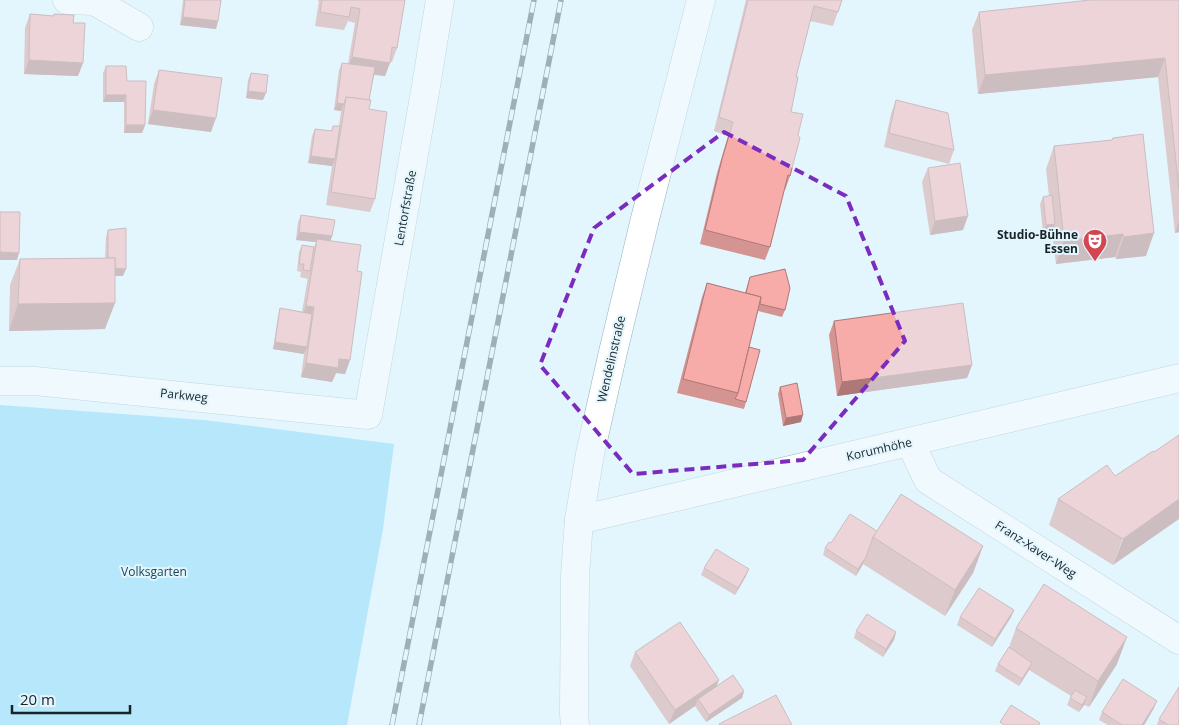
<svg xmlns="http://www.w3.org/2000/svg" width="1179" height="725" viewBox="0 0 1179 725" font-family="'Open Sans',sans-serif">
<rect width="100%" height="100%" fill="#e3f5fd"/>
<!-- green -->
<polygon fill="#80d4f7" points="0,405 204,420 394,444 383,529 347,725 0,725"/>
<g fill="none" stroke-linecap="round" stroke-linejoin="round">
<defs>
<g id="minor">
<polyline points="67,0 94,1 139,27"/>
<polyline points="0,381 35,381 368,415 426,86 440,0"/>
<polyline points="910,442 928,480 1179,640"/>
<polyline points="579,520 1179,378"/>
<polyline points="575,725 574,714 575,576 579,520 590,454 613,352 645,219 701,0"/>
</g>
</defs>
<!-- minor casing -->
<use href="#minor" stroke="#95b1bd" stroke-width="29"/>
<!-- minor -->
<use href="#minor" stroke="#fff" stroke-width="28"/>
<defs>
<g id="rail">
<polyline points="392,725 534,0"/>
<polyline points="419,725 561,0"/>
</g>
</defs>
<!-- rail casing -->
<use href="#rail" stroke="#4d5a60" stroke-width="5.5"/>
<!-- rail -->
<use href="#rail" stroke="#e3f5fd" stroke-width="4" stroke-dasharray="11" stroke-linecap="butt"/>
</g>
<!-- wall -->
<g fill="#d49492">
<polygon points="183,0 221,0 216,29 180,25"/>
<polygon points="318,0 405,0 397,48 392,62 390,62 385,76 374,75 369,100 369,109 380,159 375,199 370,212 326,205 332,166 308,163 312,136 315,129 331,131 333,126 339,126 341,111 334,110 339,70 342,63 348,64 355,23 348,21 344,30 315,26 319,1 318,1"/>
<polygon points="746,0 842,0 833,26 810,21 796,77 791,112 798,135 790,176 785,190 784,189 770,247 765,260 700,244 717,173 728,136 714,131"/>
<polygon points="1179,0 1179,232 1175,233 1158,77 978,94 972,30 979,12"/>
<polygon points="30,14 54,16 54,14 73,23 78,76 24,74 25,28"/>
<polygon points="106,66 127,81 145,125 142,133 124,133 124,102 103,102 103,73"/>
<polygon points="159,70 211,132 148,124 154,84"/>
<polygon points="251,73 263,100 246,98 248,80"/>
<polygon points="896,100 954,150 949,164 884,147 891,114"/>
<polygon points="1113,138 1146,256 1116,259 1115,257 1056,264 1052,232 1043,232 1040,204 1043,197 1049,196 1046,169 1054,146 1112,140"/>
<polygon points="928,168 963,230 930,235 922,182"/>
<polygon points="301,215 332,236 330,241 357,271 350,360 345,374 336,373 332,382 301,377 304,354 273,349 278,316 280,308 302,312 308,277 308,279 300,277 301,272 297,271 299,252 302,245 314,247 316,242 296,240 298,222"/>
<polygon points="108,230 123,276 115,276 105,329 9,331 10,285 20,259 105,258 106,237"/>
<polygon points="750,277 785,310 782,317 758,311 749,347 746,402 744,409 677,393 702,297 707,283 745,293"/>
<polygon points="834,321 972,365 967,378 837,396 829,335"/>
<polygon points="780,387 801,422 783,426 778,394"/>
<polygon points="1154,452 1113,565 1049,525 1058,499 1115,476"/>
<polygon points="877,531 983,546 973,573 945,616 863,564 856,576 823,555 825,548 831,543"/>
<polygon points="704,568 746,576 735,595 701,575"/>
<polygon points="1014,610 1011,617 992,647 957,625 960,617"/>
<polygon points="1016,628 1117,664 1089,707 1084,705 1079,712 1067,705 1071,696 1029,670 1019,686 995,671 998,664 1009,647"/>
<polygon points="856,631 896,632 894,640 883,657 854,638"/>
<polygon points="635,652 717,686 744,691 742,698 706,722 695,706 669,724 630,666"/>
<polygon points="1154,708 1144,725 1108,725 1099,720 1102,712"/>
<polygon points="1159,719 1179,725 1157,725"/>
</g>
<!-- shaded-wall -->
<g fill="#ad7877">
<polygon points="183,17 218,21 216,29 180,25"/>
<polygon points="352,57 390,63 385,76 347,71"/>
<polygon points="1165,58 1158,77 978,94 985,75"/>
<polygon points="29,60 83,63 78,76 24,74"/>
<polygon points="248,91 266,93 263,100 246,98"/>
<polygon points="106,95 126,95 124,102 103,102"/>
<polygon points="337,103 344,104 341,111 334,110"/>
<polygon points="153,110 216,118 211,132 148,124"/>
<polygon points="126,125 145,125 142,133 124,133"/>
<polygon points="311,156 335,159 332,166 308,163"/>
<polygon points="968,216 963,230 930,235 935,221"/>
<polygon points="1179,221 1179,232 1175,233"/>
<polygon points="1055,224 1052,232 1043,232 1046,225"/>
<polygon points="299,232 332,236 330,243 317,239 316,242 296,240"/>
<polygon points="1154,233 1146,256 1116,259 1124,237"/>
<polygon points="1123,234 1115,257 1056,264 1064,241"/>
<polygon points="0,252 19,253 17,260 0,260"/>
<polygon points="108,268 126,269 123,276 105,275"/>
<polygon points="115,303 105,329 9,331 18,304"/>
<polygon points="306,306 314,307 309,321 301,320"/>
<polygon points="275,342 307,347 304,354 273,349"/>
<polygon points="339,359 350,360 345,374 336,373 332,382 301,377 306,363"/>
<polygon points="972,365 967,378 837,396 842,382"/>
<polygon points="803,415 801,422 783,426 786,418"/>
<polygon points="1179,499 1179,519 1113,565 1123,539"/>
<polygon points="983,546 973,573 945,616 955,590"/>
<polygon points="866,557 863,564 856,576 858,569"/>
<polygon points="749,569 746,576 735,595 738,588"/>
<polygon points="1014,610 1011,617 992,647 995,639"/>
<polygon points="896,632 894,640 883,657 886,649"/>
<polygon points="1127,637 1117,664 1089,707 1098,681"/>
<polygon points="1032,663 1029,670 1019,686 1022,679"/>
<polygon points="719,680 714,693 698,699 695,706 669,724 675,710"/>
<polygon points="744,691 742,698 706,722 709,715"/>
<polygon points="1087,697 1084,705 1079,712 1082,705"/>
<polygon points="1157,701 1154,708 1144,725 1142,725"/>
</g>
<!-- building -->
<g fill="#f7acaa" stroke="#ad7877">
<polygon points="185,0 221,0 218,21 183,17"/>
<polygon points="322,0 405,0 397,48 392,47 390,63 352,57 360,9 351,7 349,17 320,12"/>
<polygon points="748,0 842,0 838,12 814,6 796,77 798,77 791,112 803,114 798,135 800,138 790,176 788,175 770,247 705,230 722,159 733,122 719,117"/>
<polygon points="1090,0 1179,0 1179,190 1165,58 985,75 979,12"/>
<polygon points="30,14 54,16 54,14 74,15 73,23 85,23 83,63 29,60"/>
<polygon points="342,63 375,67 369,100 346,97 344,104 337,103"/>
<polygon points="106,66 126,66 127,81 146,81 145,125 126,125 126,95 106,95"/>
<polygon points="159,70 222,78 216,118 153,110"/>
<polygon points="251,73 268,75 266,93 248,91"/>
<polygon points="346,97 371,100 369,109 387,112 375,199 331,192"/>
<polygon points="896,100 948,113 954,150 889,133"/>
<polygon points="333,126 340,126 335,159 311,156 315,129 332,131"/>
<polygon points="1143,134 1154,233 1124,237 1123,234 1064,241 1054,146 1112,140 1113,138"/>
<polygon points="960,163 968,216 935,221 928,168"/>
<polygon points="1052,195 1055,224 1046,225 1043,197"/>
<polygon points="0,212 20,212 19,253 0,252"/>
<polygon points="301,215 335,220 332,236 299,232"/>
<polygon points="126,228 126,269 115,268 115,258 108,258 108,230"/>
<polygon points="317,239 361,245 357,271 362,272 350,360 339,359 338,368 306,363 314,307 306,306"/>
<polygon points="302,245 314,247 310,271 303,270 304,264 299,264"/>
<polygon points="115,258 115,303 18,304 20,259"/>
<polygon points="785,269 790,288 785,310 760,304 761,297 746,293 750,277"/>
<polygon points="707,283 761,297 738,393 683,379"/>
<polygon points="963,303 972,365 842,382 834,321"/>
<polygon points="280,308 312,314 307,347 275,342"/>
<polygon points="749,347 760,350 746,402 735,399 738,393"/>
<polygon points="797,383 803,415 786,418 780,387"/>
<polygon points="1179,435 1179,499 1123,539 1058,499 1107,465 1115,476 1153,451 1154,452"/>
<polygon points="901,494 983,546 955,590 873,537"/>
<polygon points="850,514 877,531 873,537 866,557 858,569 825,548 829,542 831,543"/>
<polygon points="716,549 749,569 738,588 704,568"/>
<polygon points="1044,584 1127,637 1098,681 1016,628"/>
<polygon points="979,588 1014,610 995,639 960,617"/>
<polygon points="867,614 896,632 886,649 856,631"/>
<polygon points="680,622 719,680 675,710 635,652"/>
<polygon points="1009,647 1032,663 1022,679 998,664"/>
<polygon points="733,675 744,691 709,715 698,699"/>
<polygon points="1123,679 1157,701 1142,725 1122,725 1102,712"/>
<polygon points="1179,687 1179,725 1168,725 1159,719"/>
<polygon points="1075,690 1087,697 1082,705 1070,698"/>
<polygon points="776,695 792,725 720,725 719,724"/>
<polygon points="1011,705 1040,723 1039,725 1004,725 1000,722"/>
</g>
<!-- marked area -->
<path d="M0 0H1179V725H0ZM 724,132 L 846,196 L 905,341 L 803,460 L 633,474 L 540,365 L 594,228 Z" fill="#e3f5fd" fill-opacity=".55" fill-rule="evenodd"/>
<path fill="none" stroke="#7b2cbf" stroke-width="4" stroke-dasharray="10 6" stroke-linejoin="round" d="M 724,132 L 846,196 L 905,341 L 803,460 L 633,474 L 540,365 L 594,228 Z"/>
<!-- icons -->
<defs>
<symbol id="theatre-pin" viewBox="-11 -11 22 30"><path d="M0 17L-7.5 6A9.5 9.5 0 1 1 7.5 6Z" fill="#d5454f" stroke="#e3f5fd"/><path d="M-5-5.5Q0-4 5-5.5V0Q5 5 0 6Q-5 5-5 0ZM-3.3-2.5H-1v1.5H-3.3ZM1-2.5H3.3v1.5H1ZM-2.8 1Q0 5.5 2.8 1Z" fill="#fff"/></symbol>
</defs>
<g fill-rule="evenodd">
<use href="#theatre-pin" x="1081" y="227" width="28" height="38"/>
</g>
<g text-anchor="middle" dominant-baseline="central" stroke-width="4" stroke-linejoin="round" paint-order="stroke">
<!-- street labels -->
<g font-size="12" fill="#192429" stroke="#e3f5fd">
<text transform="translate(405 208) rotate(-80)">Lentorfstraße</text>
<text transform="translate(611 359) rotate(-77)">Wendelinstraße</text>
<text transform="translate(184 395) rotate(6)">Parkweg</text>
<text transform="translate(879 449) rotate(-13)">Korumhöhe</text>
<text transform="translate(1036 549) rotate(33)">Franz-Xaver-Weg</text>
</g>
<!-- poi labels -->
<g font-size="12" font-weight="bold" fill="#192429" stroke="#e3f5fd" text-anchor="end">
<text x="1078" y="234">Studio-Bühne<tspan x="1078" dy="14">Essen</tspan></text>
</g>
<!-- park labels -->
<g font-size="12" fill="#194657" stroke="#e3f5fd">
<text x="154" y="571">Volksgarten</text>
</g>
</g>
<!-- scale -->
<path d="M12 705v8h118v-8" fill="none" stroke="#192429" stroke-width="2.5"/>
<text x="20" y="705" font-size="15" fill="#192429" stroke="#e3f5fd" stroke-width="4" paint-order="stroke">20 m</text>
</svg>
